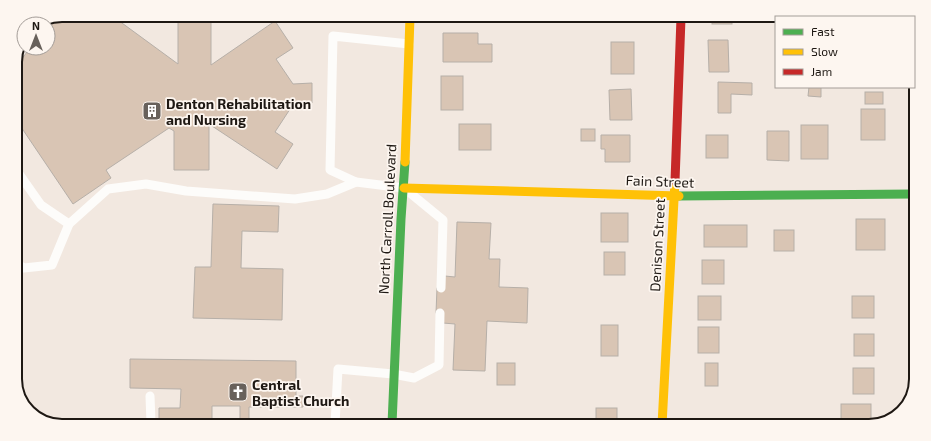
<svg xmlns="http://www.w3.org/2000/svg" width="931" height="441" viewBox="0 0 931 441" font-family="'Exo 2',sans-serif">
<rect width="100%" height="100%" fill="#f2e8e0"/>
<!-- building -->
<g fill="#d9c5b4" stroke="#b6afa8">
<polygon points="108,15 111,15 178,64 178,18 211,19 211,65 275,21 293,48 276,59 293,84 312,83 312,103 294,103 275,132 293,144 277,169 209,124 209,170 174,170 174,131 169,128 106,170 111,178 73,204 15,118 15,68 30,48 48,48 48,24 40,24 58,17 101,17 105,20"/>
<rect x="445" y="17" width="23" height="1"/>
<polygon points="598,17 635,18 635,21 598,21"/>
<rect x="712" y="18" width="20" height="6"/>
<polygon points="443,33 478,33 478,44 492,44 492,62 443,62"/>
<polygon points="708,40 728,40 729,72 709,72"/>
<rect x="611" y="42" width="23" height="32"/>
<rect x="441" y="76" width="22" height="34"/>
<polygon points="718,82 752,83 752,95 731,94 731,113 718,113"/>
<polygon points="809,87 821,87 821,97 808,96"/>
<polygon points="631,89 632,120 610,120 609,90"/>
<rect x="865" y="92" width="18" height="12"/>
<rect x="861" y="109" width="24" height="31"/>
<rect x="459" y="124" width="32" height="26"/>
<rect x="801" y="125" width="27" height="34"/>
<rect x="581" y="129" width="14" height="12"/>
<polygon points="767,131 789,131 789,161 767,160"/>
<polygon points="601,135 630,135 630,162 605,162 605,149 601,149"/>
<rect x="706" y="135" width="22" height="23"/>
<polygon points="213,204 279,206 278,232 242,231 241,268 283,269 282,320 193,318 195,267 211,267"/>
<rect x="601" y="213" width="27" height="29"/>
<rect x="856" y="219" width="29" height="31"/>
<polygon points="457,222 491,223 489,259 500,259 499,287 528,288 527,323 487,321 485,371 453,370 455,324 443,323 436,313 437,288 445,276 455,277"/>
<rect x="704" y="225" width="43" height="22"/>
<rect x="774" y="230" width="20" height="21"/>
<rect x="604" y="252" width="21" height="23"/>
<rect x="702" y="260" width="22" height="24"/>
<rect x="698" y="296" width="23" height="24"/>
<rect x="852" y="296" width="22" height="22"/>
<rect x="601" y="325" width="17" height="31"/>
<rect x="698" y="327" width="21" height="26"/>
<rect x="854" y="334" width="20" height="22"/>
<polygon points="130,359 296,361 296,396 303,396 303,407 249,407 249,423 240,423 240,406 212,406 212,423 159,423 159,408 180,408 181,389 130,388"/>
<rect x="497" y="363" width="18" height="22"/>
<rect x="705" y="363" width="13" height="23"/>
<rect x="853" y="368" width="21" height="26"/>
<rect x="841" y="404" width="30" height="22"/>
<rect x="596" y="408" width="21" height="17"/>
<polygon points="432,422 483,423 483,424 432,424"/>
</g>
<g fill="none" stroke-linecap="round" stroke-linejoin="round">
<!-- lane -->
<g stroke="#fdfcfa" stroke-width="9">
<polyline points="409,44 333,36 330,170 356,182 404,188 443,220 441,288"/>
<polyline points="15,168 41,205 69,224"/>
<polyline points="15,263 24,268 52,265 69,224 108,189 146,184 186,191 295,199 327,194 356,182"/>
<polyline points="150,396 151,423"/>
<polyline points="335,424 338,369 393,374 414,378 439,365 440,313"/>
</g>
<!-- fast -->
<g stroke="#4caf50" stroke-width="9">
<polyline points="679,196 914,194"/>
<polyline points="392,424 401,219 405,162"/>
</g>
<!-- slow -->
<g stroke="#ffc107" stroke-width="9">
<polyline points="405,162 410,17"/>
<polyline points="404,188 679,196"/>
<polyline points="662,425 675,181"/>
</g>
<!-- jam -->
<polyline stroke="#c62828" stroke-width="9" points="675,181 681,18"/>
</g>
<!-- icons -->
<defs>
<symbol id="building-square" viewBox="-11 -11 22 22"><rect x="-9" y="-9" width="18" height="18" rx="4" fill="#68615b" stroke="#fdf6f0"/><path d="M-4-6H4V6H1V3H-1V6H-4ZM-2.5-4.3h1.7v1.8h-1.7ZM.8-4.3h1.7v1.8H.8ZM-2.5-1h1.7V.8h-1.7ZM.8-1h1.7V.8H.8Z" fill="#fff"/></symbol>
<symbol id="church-square" viewBox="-11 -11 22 22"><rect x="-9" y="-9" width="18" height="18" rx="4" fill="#68615b" stroke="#fdf6f0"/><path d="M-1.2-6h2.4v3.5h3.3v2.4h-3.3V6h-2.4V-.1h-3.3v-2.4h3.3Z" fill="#fff"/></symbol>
</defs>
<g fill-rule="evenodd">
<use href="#building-square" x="141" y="100" width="22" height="22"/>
<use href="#church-square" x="227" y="381" width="22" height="22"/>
</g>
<g text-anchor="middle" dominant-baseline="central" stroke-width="3.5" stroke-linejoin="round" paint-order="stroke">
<!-- poi labels -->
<g font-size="14" font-weight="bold" fill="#1e1813" stroke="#fdf6f0" text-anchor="start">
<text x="166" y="103">Denton Rehabilitation<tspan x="166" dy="16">and Nursing</tspan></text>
<text x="252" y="384">Central<tspan x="252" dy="16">Baptist Church</tspan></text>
</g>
<!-- street labels -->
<g font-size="14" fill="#1e1813" stroke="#fdf6f0">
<text transform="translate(660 181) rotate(2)">Fain Street</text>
<text transform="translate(387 219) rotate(-87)">North Carroll Boulevard</text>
<text transform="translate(657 245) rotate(-87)">Denison Street</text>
</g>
</g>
<!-- crop -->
<path d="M0 0H931V441H0ZM62 22H869A40 40 0 0 1 909 62V379A40 40 0 0 1 869 419H62A40 40 0 0 1 22 379V62A40 40 0 0 1 62 22Z" fill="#fdf6f0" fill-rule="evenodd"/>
<path fill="none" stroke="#1e1813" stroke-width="2" d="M62 22H869A40 40 0 0 1 909 62V379A40 40 0 0 1 869 419H62A40 40 0 0 1 22 379V62A40 40 0 0 1 62 22Z"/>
<!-- legend -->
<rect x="775" y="16" width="140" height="72" fill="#fdf6f0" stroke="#a49d98"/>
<rect x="783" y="29" width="20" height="6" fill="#4caf50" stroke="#a49d98"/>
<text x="811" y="36" font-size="12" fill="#1e1813">Fast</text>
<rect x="783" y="49" width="20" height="6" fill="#ffc107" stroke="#a49d98"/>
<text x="811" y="56" font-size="12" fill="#1e1813">Slow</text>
<rect x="783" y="69" width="20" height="6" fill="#c62828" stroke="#a49d98"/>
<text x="811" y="76" font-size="12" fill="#1e1813">Jam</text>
<!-- north arrow -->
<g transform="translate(36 36)"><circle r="19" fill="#fdf6f0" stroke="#a49d98"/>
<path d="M0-3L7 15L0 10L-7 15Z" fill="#68615b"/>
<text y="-6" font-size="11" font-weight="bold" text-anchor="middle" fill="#1e1813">N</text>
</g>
</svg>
